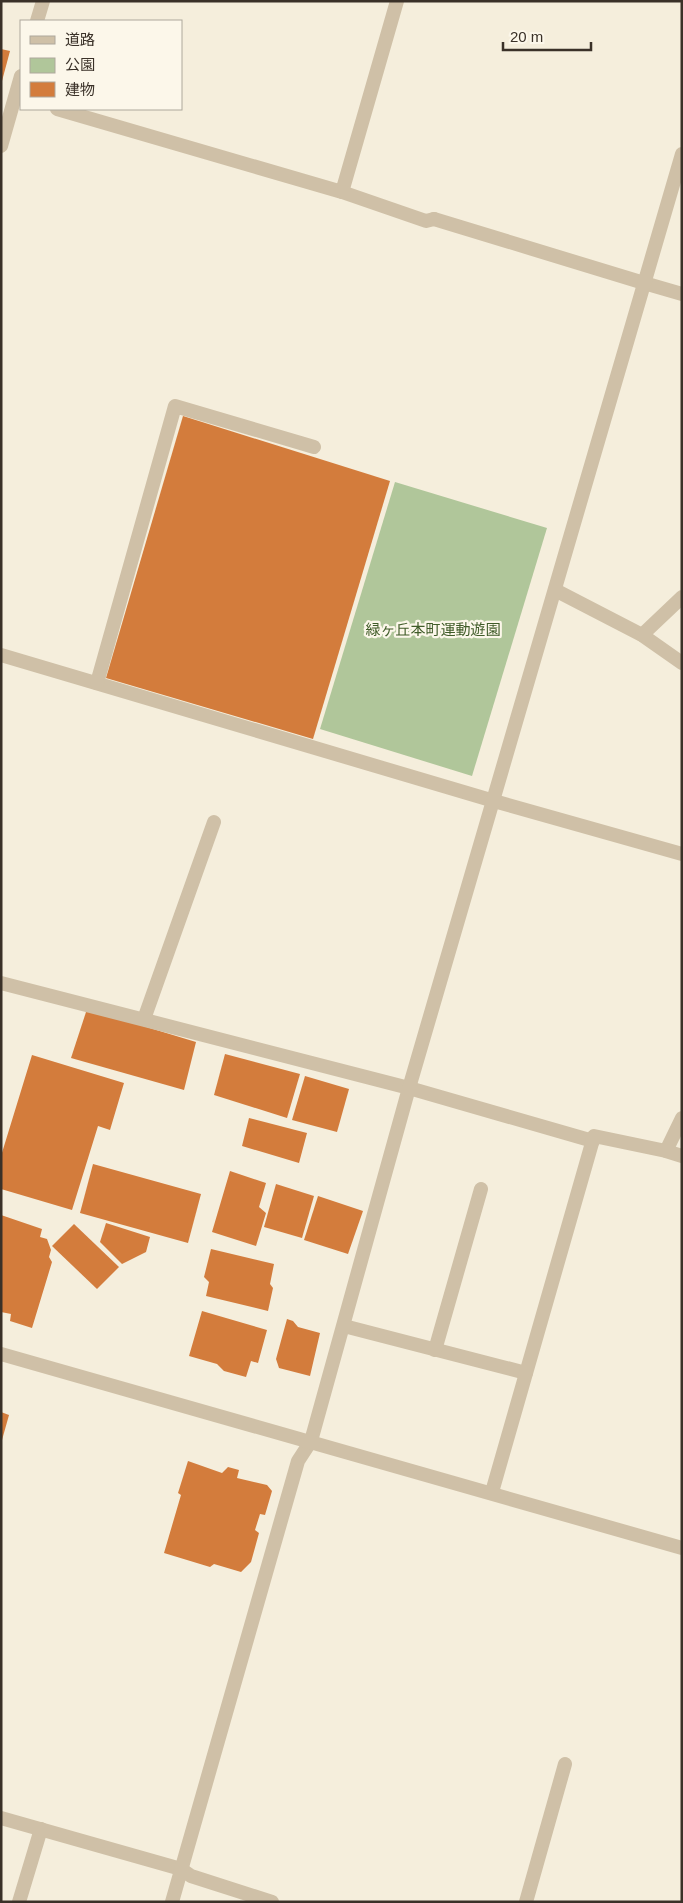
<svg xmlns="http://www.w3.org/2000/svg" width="683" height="1903" viewBox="0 0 683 1903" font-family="Arial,'Noto Sans JP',sans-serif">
<rect width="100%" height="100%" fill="#f5eedc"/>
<!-- green -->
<polygon fill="#b0c69a" points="395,482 547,528 472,776 320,729"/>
<!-- building -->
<g fill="#d37c3c">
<polygon points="1,49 10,51 2,81 1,81"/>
<polygon points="183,416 390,481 313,739 106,678"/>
<polygon points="87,1009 196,1042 184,1090 71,1058"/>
<polygon points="225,1054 300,1074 287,1118 214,1095"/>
<polygon points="32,1055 124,1083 110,1130 98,1126 72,1210 1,1189 1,1156"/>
<polygon points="305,1076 349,1089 337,1132 292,1120"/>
<polygon points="249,1118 307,1133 299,1163 242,1146"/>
<polygon points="93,1164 201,1194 188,1243 80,1213"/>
<polygon points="230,1171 266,1183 259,1207 266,1213 256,1246 212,1232"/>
<polygon points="276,1184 314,1196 302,1238 264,1227"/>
<polygon points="318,1196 363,1211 348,1254 304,1240"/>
<polygon points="1,1215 42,1229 40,1237 47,1239 51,1250 49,1257 52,1262 32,1328 10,1321 11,1314 1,1312"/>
<polygon points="106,1223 150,1237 146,1252 122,1264 100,1242"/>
<polygon points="74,1224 119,1267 97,1289 52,1246"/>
<polygon points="211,1249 274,1264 270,1284 273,1288 268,1311 206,1296 209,1282 204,1277"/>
<polygon points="202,1311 267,1330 258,1363 251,1361 246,1377 224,1371 217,1364 189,1356"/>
<polygon points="287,1319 293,1321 298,1327 320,1333 310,1376 279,1368 276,1359"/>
<polygon points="1,1412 9,1415 2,1440 1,1440"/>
<polygon points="188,1461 222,1473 228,1467 239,1470 237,1478 267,1485 272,1491 265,1515 260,1514 255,1530 259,1533 251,1562 241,1572 214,1564 210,1567 164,1553 181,1495 178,1493"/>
</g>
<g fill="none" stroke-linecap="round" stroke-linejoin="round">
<!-- service -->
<g stroke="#cfc0a7" stroke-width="14">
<polyline points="434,219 644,283"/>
<polyline points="555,590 642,635 682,663"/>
<polyline points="642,635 682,597"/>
<polyline points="144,1019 214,822"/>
<polyline points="409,1088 593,1141"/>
<polyline points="181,1869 191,1876 272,1902"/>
<polyline points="19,1902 41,1829"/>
<polyline points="526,1902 565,1764"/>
</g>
<!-- minor -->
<g stroke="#cfc0a7" stroke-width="14">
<polyline points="57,109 342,192 397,1"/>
<polyline points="342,192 426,221 434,219"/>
<polyline points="644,283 682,294"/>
<polyline points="1,655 494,801 682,854"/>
<polyline points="97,683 175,406 314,447"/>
<polyline points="1,983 409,1088"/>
<polyline points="666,1151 682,1118"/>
<polyline points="344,1326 526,1373"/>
<polyline points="435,1350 481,1189"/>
<polyline points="492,1492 594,1136 666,1151 682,1156"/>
<polyline points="1,1818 181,1869"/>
<polyline points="172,1902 298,1461 311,1441 409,1088 682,154"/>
</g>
<!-- tertiary -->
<g stroke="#cfc0a7" stroke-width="14">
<polyline points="37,21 43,1"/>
<polyline points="1,146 21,76"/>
<polyline points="1,1354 682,1548"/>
</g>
</g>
<g text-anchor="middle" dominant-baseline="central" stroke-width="4.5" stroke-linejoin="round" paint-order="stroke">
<!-- park labels -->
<g font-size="15" fill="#405c29" stroke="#fcf7ea">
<text x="433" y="629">緑ヶ丘本町運動遊園</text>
</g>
</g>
<!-- border -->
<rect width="683" height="1903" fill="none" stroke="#3a3128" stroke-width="5"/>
<!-- legend -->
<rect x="20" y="20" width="162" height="90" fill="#fcf7ea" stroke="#aea89c"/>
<rect x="30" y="36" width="25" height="8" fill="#cfc0a7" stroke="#aea89c"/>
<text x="65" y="45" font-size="15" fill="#3a3128">道路</text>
<rect x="30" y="58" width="25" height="15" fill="#b0c69a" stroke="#aea89c"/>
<text x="65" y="70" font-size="15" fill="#3a3128">公園</text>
<rect x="30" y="82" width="25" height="15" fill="#d37c3c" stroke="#aea89c"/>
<text x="65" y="95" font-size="15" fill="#3a3128">建物</text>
<!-- scale -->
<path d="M503 42v8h88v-8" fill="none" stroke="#3a3128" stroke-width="2.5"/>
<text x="510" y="42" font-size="15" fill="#3a3128" stroke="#fcf7ea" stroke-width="4" paint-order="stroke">20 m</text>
</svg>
